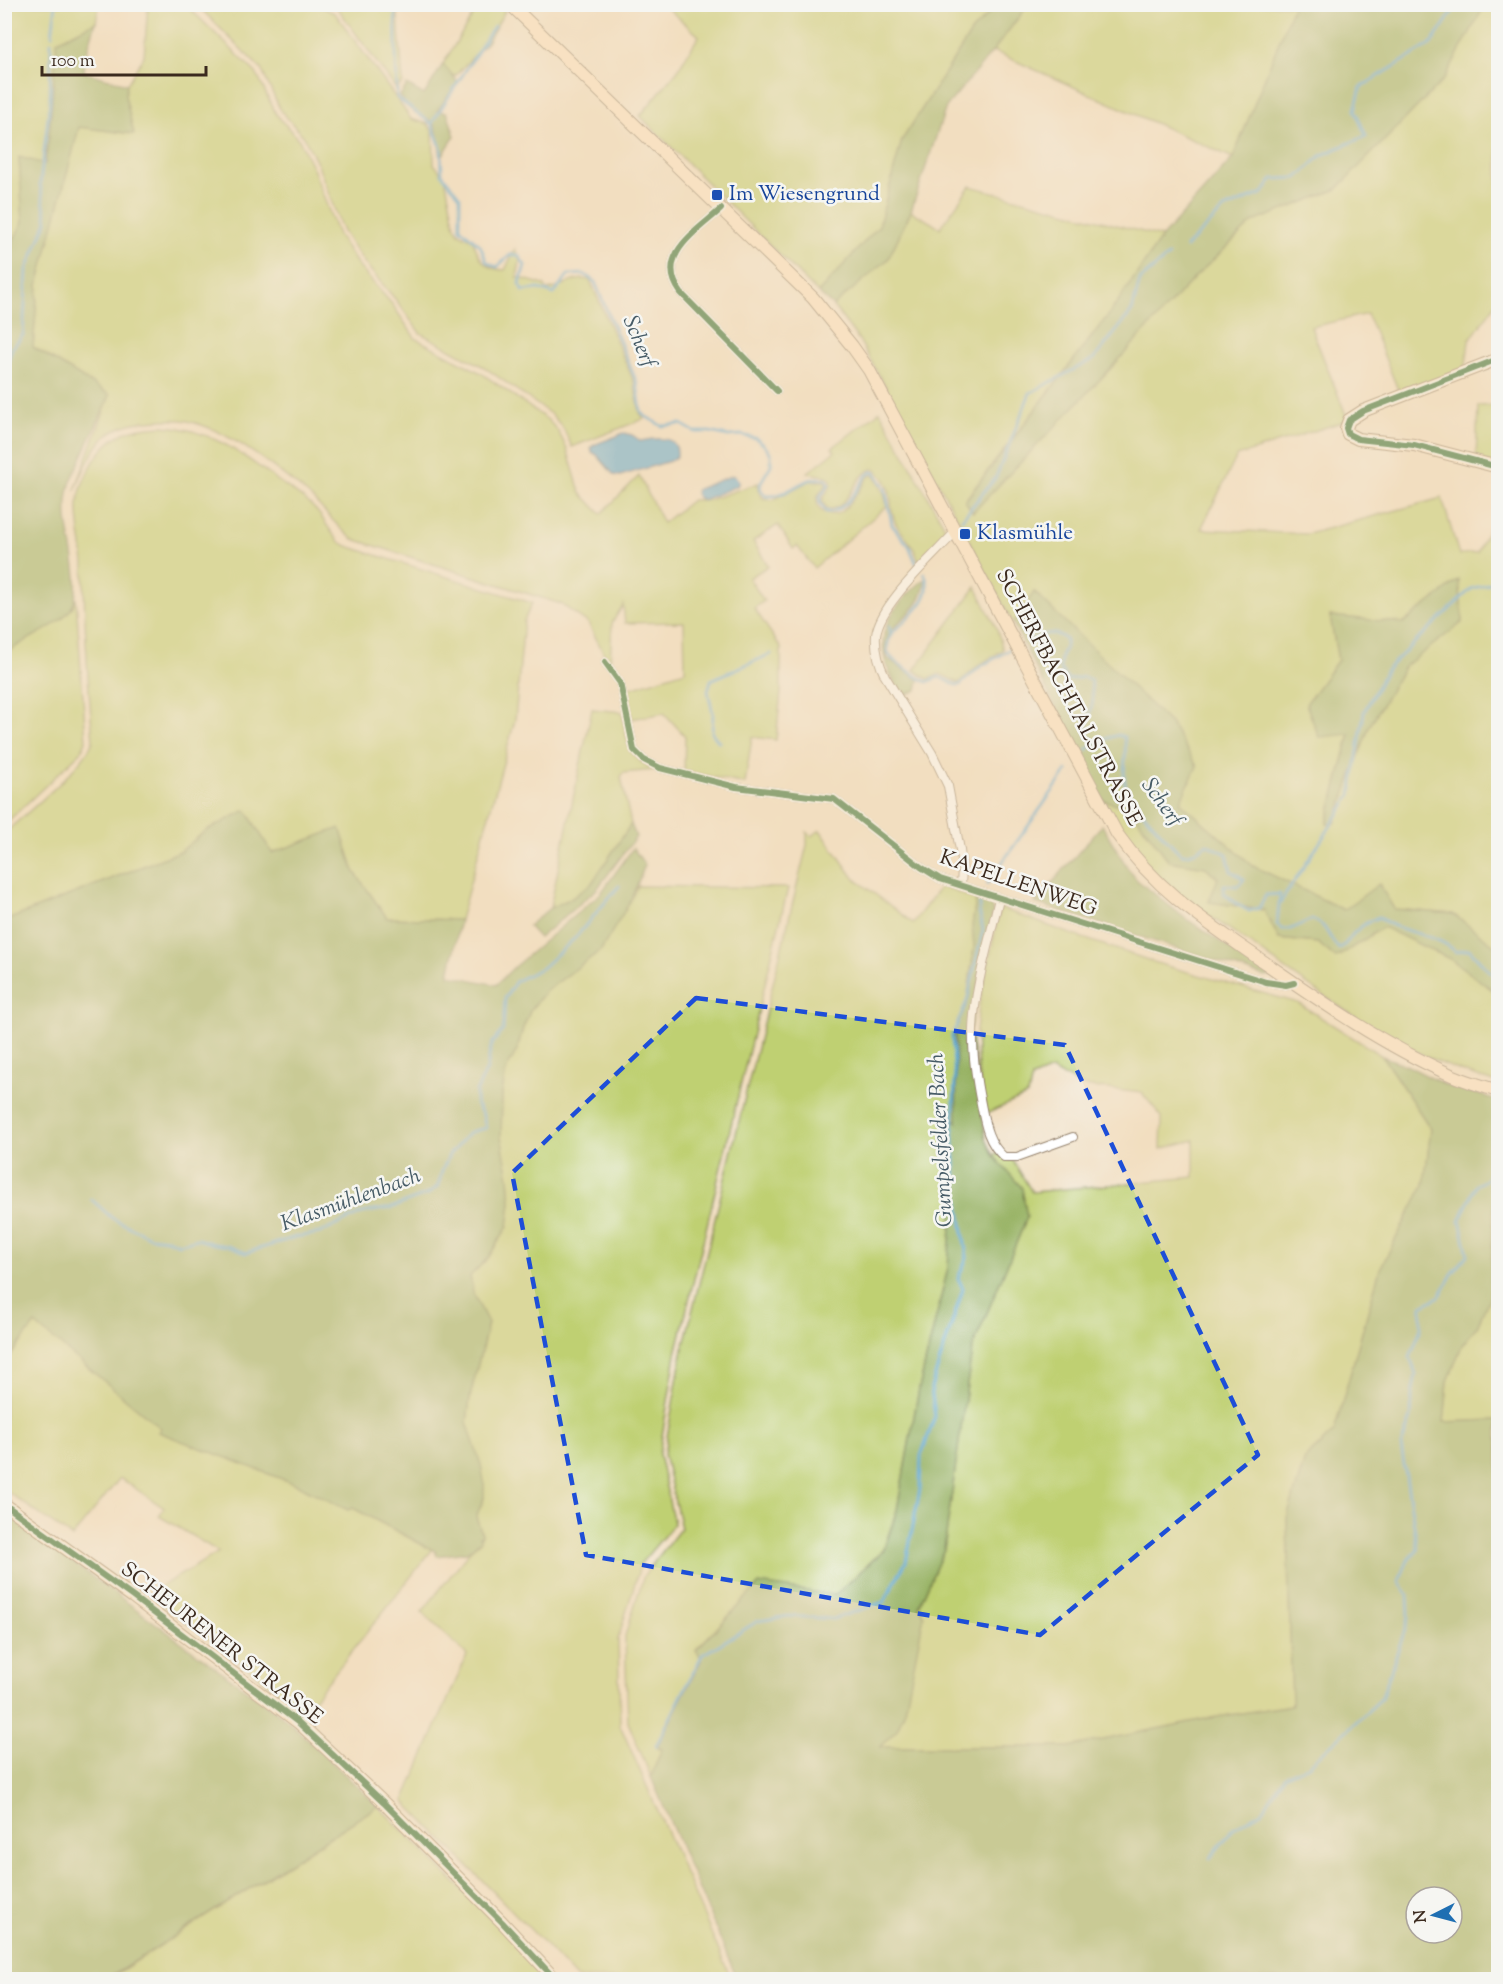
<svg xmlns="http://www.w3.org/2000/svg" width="1503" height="1984" viewBox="0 0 1503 1984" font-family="'Sorts Mill Goudy',serif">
<rect width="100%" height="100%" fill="#f6f6f2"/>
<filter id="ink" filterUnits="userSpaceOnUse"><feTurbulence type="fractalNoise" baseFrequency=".0167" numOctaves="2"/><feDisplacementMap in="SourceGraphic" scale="12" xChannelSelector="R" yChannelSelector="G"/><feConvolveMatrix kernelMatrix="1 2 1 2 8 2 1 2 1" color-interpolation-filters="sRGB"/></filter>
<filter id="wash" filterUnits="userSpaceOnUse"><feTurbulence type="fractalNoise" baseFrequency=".008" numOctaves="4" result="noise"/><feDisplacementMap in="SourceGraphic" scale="24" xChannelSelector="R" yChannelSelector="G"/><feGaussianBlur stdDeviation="1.35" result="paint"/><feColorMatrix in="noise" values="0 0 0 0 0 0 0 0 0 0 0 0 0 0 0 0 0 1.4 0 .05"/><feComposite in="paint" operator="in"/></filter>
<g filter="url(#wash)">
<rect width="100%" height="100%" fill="#f2dec0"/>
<!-- green -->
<g fill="#bfd072" stroke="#7d7d48" stroke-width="1.5" fill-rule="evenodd">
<polygon points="5,5 99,5 96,22 57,41 49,136 44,164 19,158 23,222 5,257"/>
<path d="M 148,5 L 186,5 L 256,73 L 276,114 L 299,140 L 313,168 L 338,235 L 360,268 L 392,304 L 415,338 L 481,373 L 548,420 L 558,431 L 567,449 L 580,492 L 601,514 L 639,476 L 663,523 L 692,500 L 709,500 L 758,483 L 758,490 L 763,498 L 773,500 L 809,481 L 825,481 L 827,484 C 824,488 820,491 818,496 C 813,512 831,519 842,511 C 853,502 861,487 869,476 L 874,475 L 884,493 L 887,506 L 814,568 L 797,546 L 793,549 L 778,525 L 753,541 L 768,566 L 749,578 L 764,601 L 754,608 L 781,648 L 781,692 L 776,740 L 752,737 L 745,784 L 684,771 L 685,736 L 664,713 L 632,719 L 624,690 L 685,671 L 684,622 L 625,623 L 623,605 L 612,623 L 610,665 L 588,623 L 561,604 L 353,539 C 334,525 322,506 304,491 C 271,465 224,426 182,420 C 170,419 158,420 145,421 C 128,423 109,430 98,445 C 88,459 81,475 75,490 L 110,395 L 33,347 L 38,285 L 79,127 L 134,134 L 125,96 L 127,84 L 144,56 Z"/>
<path d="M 205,5 L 317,5 L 335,13 L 411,119 L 428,124 L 433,132 L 434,164 L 445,177 L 455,227 L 459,233 L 473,240 C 478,257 485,270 505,270 L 515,249 L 520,261 L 517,277 L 544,285 L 547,290 C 565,288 572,276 590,280 L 634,382 L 640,413 L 644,419 L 572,447 L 563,428 L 552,415 L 484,367 L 420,333 L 396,300 L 366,265 L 343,232 L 318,165 L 304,137 L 281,111 L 261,69 L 201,9 Z"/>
<polygon points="333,5 397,5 403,83 396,89 339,10"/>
<polygon points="479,5 497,5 505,11 487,42 454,77 443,64"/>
<polygon points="664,5 997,5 972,31 902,140 879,226 818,293 640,116 677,71 699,36"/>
<polygon points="1028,5 1294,5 1233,158 993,51"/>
<path d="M 1485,5 L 1498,5 L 1498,301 L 1469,341 L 1465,372 L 1401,397 L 1367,314 L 1311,327 L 1348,420 L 1237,456 L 1201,529 L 1308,534 L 1442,498 L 1459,555 L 1477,552 L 1498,510 L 1498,948 L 1453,914 L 1394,909 L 1379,884 L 1344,910 L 1253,866 L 1180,802 L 1197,766 L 1035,592 L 1013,623 L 907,424 L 859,340 L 833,306 L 888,259 L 911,211 L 940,228 L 970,186 L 1162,237 L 1110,313 L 965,500 L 973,512 L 1110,369 L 1195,277 L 1253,222 L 1337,189 L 1444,79 ZM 1458,581 L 1463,622 L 1404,667 L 1369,727 L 1335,823 L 1327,823 L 1350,733 L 1306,704 L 1338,660 L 1330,616 L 1403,623 Z"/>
<polygon points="1498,405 1498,466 1476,461 1478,406"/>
<path d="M 880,411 L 945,527 L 942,539 L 920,563 C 917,556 914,548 909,542 C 905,535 898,529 895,522 C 887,502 896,485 874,469 C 853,473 851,511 827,509 L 822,501 C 824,492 832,490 831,480 L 827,476 L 807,473 L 835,451 L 832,448 Z"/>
<path d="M 162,426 C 207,428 240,452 274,478 C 288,488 303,497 315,509 C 324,518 331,535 340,542 C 344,545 349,547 353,548 L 532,603 L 524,621 L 515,720 L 460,920 L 387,918 L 354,871 L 340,829 L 272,853 L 206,831 L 181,851 L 5,921 L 5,833 C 28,811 82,769 93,741 C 88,683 84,626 84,568 C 84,547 77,526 78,505 C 80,478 101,442 126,432 C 138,427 150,427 162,426 Z"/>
<polygon points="976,587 997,629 1003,650 979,665 959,683 940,674 928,679 914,670"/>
<polygon points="76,598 86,741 81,752 5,824 5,654 72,608"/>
<path d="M 592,709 L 622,712 C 627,740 626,759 656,770 L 623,773 L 621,777 L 631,824 L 592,883 L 572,898 L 550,908 Z"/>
<path d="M 1103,800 L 1130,808 L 1169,861 L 1206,867 L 1218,879 L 1209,902 L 1264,910 L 1279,939 L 1318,943 L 1336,958 L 1383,927 L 1452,960 L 1498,994 L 1498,1083 C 1402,1058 1320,993 1239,936 C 1209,915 1174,896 1149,867 C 1131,847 1117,823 1103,800 Z"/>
<polygon points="820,830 854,878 913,923 941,886 976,900 972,926 974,946 967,1003 955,1029 957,1123 950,1117 948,1173 953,1201 948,1268 919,1389 897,1511 883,1550 835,1595 759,1585 696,1649 702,1659 657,1746 662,1748 651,1777 628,1722 625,1636 644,1575 681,1528 664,1454 682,1353 807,845 807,832 812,836"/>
<polygon points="638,886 788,888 676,1354 659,1454 674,1524 641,1563 618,1639 620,1725 729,1974 730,1979 577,1979 540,1939 404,1801 467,1655 422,1612 473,1547 479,1543 482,1534 476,1517 484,1498 467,1422 470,1397 488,1323 473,1293 470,1276 488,1258 508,1226 511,1202 509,1178 501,1137 502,1093 506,1070 517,1050 523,1028 531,1009 546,991 601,950"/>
<polygon points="1000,908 1068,933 1163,965 1298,1003 1382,1056 1431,1129 1424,1185 1380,1269 1334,1432 1305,1459 1287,1518 1292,1705 1205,1719 1069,1747 879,1747 897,1729 919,1606 944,1549 972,1349 1027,1217 994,1156 996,1153 1012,1159 1032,1192 1194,1177 1194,1140 1161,1149 1162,1117 1142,1093 1083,1086 1051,1070 1032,1078 1028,1095 986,1114 978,1070 976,1031 979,1005"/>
<polygon points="1498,1153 1498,1420 1444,1422 1448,1381 1462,1345 1477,1326 1490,1296 1494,1196 1489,1184 1493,1181 1492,1159"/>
<polygon points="35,1324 161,1428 159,1432 298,1485 348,1510 353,1508 432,1550 303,1713 256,1674 148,1594 219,1552 159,1516 164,1508 120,1478 72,1537 5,1490 4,1364"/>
<polygon points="378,1806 526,1953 550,1980 107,1980"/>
</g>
<!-- forest -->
<g fill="#97b264" stroke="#696e41" stroke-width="1.5" fill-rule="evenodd">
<polygon points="1294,4 1485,5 1444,79 1337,189 1253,222 1195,277 1110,369 973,512 965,501 1110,313 1162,237 1233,158"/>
<polygon points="997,5 1028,5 993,51 946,107 911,211 888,259 833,306 818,293 879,226 902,140 972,31"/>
<path d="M 96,22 L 85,58 L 84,72 L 127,84 L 125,96 L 134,134 L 79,127 L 38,285 L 33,347 L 110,395 L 71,481 C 67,493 66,505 67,518 C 69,541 85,592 70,610 C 54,630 25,638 5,654 L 5,257 L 23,222 L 19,157 L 45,164 L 49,136 L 57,41 Z"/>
<path d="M 443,64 L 458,82 L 437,111 L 447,112 L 455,136 L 441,158 L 437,132 L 434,124 C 420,111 413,118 400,96 L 407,85 L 424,95 Z"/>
<path d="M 925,579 C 923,622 879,617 887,658 L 919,680 L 917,690 L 903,696 C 869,647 880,615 925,579 Z"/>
<polygon points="1459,580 1463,622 1404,667 1369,727 1335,823 1327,824 1350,734 1319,737 1306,704 1338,660 1330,616 1403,623"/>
<polygon points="1034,592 1171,724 1197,766 1180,802 1253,866 1344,910 1379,884 1394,909 1453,914 1498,948 1498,994 1452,960 1383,927 1336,958 1318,943 1279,939 1264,910 1209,902 1218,878 1206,867 1169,861 1130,808 1103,800 1013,623"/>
<polygon points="246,810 272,853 340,828 354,871 387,918 460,920 449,975 496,985 514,967 601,893 633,848 645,865 630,902 601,950 546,991 531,1009 523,1028 517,1050 506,1070 502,1093 501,1137 509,1178 511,1202 508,1226 488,1258 470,1276 473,1293 488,1323 470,1397 467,1422 481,1465 484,1481 484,1498 476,1517 482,1534 480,1536 481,1540 467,1552 437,1556 435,1551 353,1508 348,1510 298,1485 158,1432 161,1428 35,1324 5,1363 5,921 181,851 206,831"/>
<polygon points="631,824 636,837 597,889 539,938 528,926 550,908 572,898 592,883"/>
<polygon points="1102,825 1127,867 1137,880 1181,915 1270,976 1265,977 1035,903"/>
<path d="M 976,900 L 991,905 L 993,912 L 970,1030 L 986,1139 L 994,1156 L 1022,1188 L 1027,1217 L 972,1349 L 944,1549 L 919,1606 L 924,1615 L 905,1710 L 897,1729 L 880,1747 L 1069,1747 L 1205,1719 L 1292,1705 L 1287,1518 L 1305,1459 L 1334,1432 L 1380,1269 L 1424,1185 L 1431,1129 L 1382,1056 L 1408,1066 L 1445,1085 L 1498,1100 L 1498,1153 L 1492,1159 L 1493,1181 L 1489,1184 L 1494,1196 L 1490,1296 L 1477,1326 L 1462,1345 L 1448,1381 L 1444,1422 L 1498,1420 L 1498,1979 L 735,1979 L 735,1974 L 651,1777 L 662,1749 L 657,1747 L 702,1659 L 696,1650 L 759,1584 L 835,1595 L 884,1550 L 897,1510 L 919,1389 L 948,1268 L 953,1201 L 948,1173 L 949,1116 L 957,1122 L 955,1029 L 967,1003 L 974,946 L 972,926 ZM 1416,1897 L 1452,1897 L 1452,1933 L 1416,1933 Z"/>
<polygon points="4,1512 286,1719 378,1806 107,1979 5,1979"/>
</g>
<!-- water -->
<g fill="#57a5d1" stroke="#496878" stroke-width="1.5">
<path d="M 623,433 L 632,435 L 641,441 C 655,438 679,434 677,456 L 670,461 L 620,476 L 614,475 L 597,455 L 592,452 L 591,447 C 595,443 615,438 623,433 Z"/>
<polygon points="733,475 736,477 739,482 737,486 703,500 697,497 695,493 697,489"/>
</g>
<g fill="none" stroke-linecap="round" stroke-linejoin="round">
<!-- stream -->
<g stroke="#57a5d1" stroke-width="3">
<path d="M 395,4 L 397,98 L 432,124 L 441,148 L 442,174 L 460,197 L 460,228 L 480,245 L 487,262 L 497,267 L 510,255 L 518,255 L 525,265 L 520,283 L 522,291 L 539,289 L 554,294 L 568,275 L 584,274 L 595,282 L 637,383 L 641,411 L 645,416 L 662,426 L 681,424 L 695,432 L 710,432 L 728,436 L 741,435 L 755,438 L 763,444 L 771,454 L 771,465 L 761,482 L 760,489 L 766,496 C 789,498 803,474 826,479 L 829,484 L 820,497 L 820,503 L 826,512 C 845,513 857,489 867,475 L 872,472 L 875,473 L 885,488 L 892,525 L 909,546 L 917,565"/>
<polyline points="52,35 56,4"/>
<polyline points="432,123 494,26"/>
<polyline points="1186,247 1224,209 1263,193 1273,179 1297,178 1322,155 1366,136 1355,110 1361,87 1431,44 1458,4"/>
<polyline points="4,373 12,348 23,335 27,269 47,221 40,184 50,101 51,42"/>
<polyline points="962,519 996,477 1030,393 1094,359 1132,311 1140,280 1168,256"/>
<path d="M 924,573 C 938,598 906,619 891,634 C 882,656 891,658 906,669 C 913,674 919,678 927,682 L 939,677 L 956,685 L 960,685 L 980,667 L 1012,648"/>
<polyline points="889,626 891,634"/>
<path d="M 1029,640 C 1042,634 1055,629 1066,640 L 1066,646 L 1061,656 L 1060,669 L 1068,680 L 1084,677 L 1091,681 L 1093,701 L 1086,729 L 1088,737 L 1096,742 L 1118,735 L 1124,737 C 1129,755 1119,774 1128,792 C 1131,800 1177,852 1182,854 C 1191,856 1200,848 1207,844 L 1227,854 L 1231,871 L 1244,879 L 1238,886 L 1224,885 L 1224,893 L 1238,905 L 1249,911 L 1259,908 L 1266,895 L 1280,894 L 1277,924 L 1282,929 L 1291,929 L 1312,919 C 1330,927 1326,936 1339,949 C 1347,944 1348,940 1353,934 C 1360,927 1370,920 1379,917 C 1402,935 1435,932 1456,952 L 1469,949 L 1492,974 L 1498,978"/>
<polyline points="719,742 712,733 713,714 708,691 711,680 771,654"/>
<polyline points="1086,750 1096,742"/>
<polyline points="987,884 1067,771"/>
<polyline points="1280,903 1351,795 1364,712 1387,669 1471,589 1498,581"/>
<polyline points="91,1199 112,1218 150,1237 167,1239 179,1244 197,1239 214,1244 228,1246 246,1253 296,1237 320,1233 362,1213 391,1208 428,1194 438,1186 442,1171 449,1155 470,1132 486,1128 483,1115 476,1104 476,1092 487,1069 490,1051 493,1042 503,1030 505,998 516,981 542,968 575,938 619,886"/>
<polyline points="656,1746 702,1655 758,1621 789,1616 833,1619 884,1602 906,1562 920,1489 921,1456 935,1416 931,1388 963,1289 958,1278 967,1258 956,1185 953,1128 955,1078 952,1036 967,1001 983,930 979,911 980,904"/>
<polyline points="1210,1858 1234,1828 1261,1812 1285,1776 1309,1765 1381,1699 1409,1618 1408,1596 1399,1581 1409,1558 1418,1550 1401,1446 1411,1417 1412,1394 1416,1374 1410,1358 1421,1328 1422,1306 1440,1296 1452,1274 1468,1255 1460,1220 1476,1185 1487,1179 1498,1155"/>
</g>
</g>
</g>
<g filter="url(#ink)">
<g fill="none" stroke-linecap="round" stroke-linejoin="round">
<defs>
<g id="street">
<path d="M 721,209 C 696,232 654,256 681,293 L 777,391"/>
<path d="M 956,531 C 934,556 880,603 876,635 C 875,649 879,664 885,676 L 932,753 L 948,786 L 960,850 L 962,869 L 961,885"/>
<polyline points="605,662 620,683 634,750 644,760 660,768 736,787 834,799 921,867 940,879 1266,982 1286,985 1294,983"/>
<path d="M 999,898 C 990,939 974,989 973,1030 C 972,1055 976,1079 981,1104 C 985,1125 988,1143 1004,1157 L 1017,1157 L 1073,1137"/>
</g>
<g id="secondary">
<path d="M 510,4 L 813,298 L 852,346 L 869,370 L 1117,834 C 1158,892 1206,922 1264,962 C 1322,1002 1382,1044 1447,1073 C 1463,1081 1481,1085 1498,1091"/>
<polyline points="1498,359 1363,411 1349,420 1346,428 1348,434 1358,439 1414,445 1498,467"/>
<polyline points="4,1504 133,1597 299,1723 384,1803 502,1922 556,1980"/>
</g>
</defs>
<!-- street casing -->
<use href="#street" stroke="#96846f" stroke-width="10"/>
<!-- secondary casing -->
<use href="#secondary" stroke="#96846f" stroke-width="14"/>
<!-- street -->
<use href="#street" stroke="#fff" stroke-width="8"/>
<!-- secondary -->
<use href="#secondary" stroke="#fee5c5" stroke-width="12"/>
<defs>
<g id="cycleway">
<path d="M 721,209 C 696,232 654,256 681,293 L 777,391"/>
<polyline points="1498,359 1363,411 1349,420 1346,428 1348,434 1358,439 1414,445 1498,467"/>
<polyline points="605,662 620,683 634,750 644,760 660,768 736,787 834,799 921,867 940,879 1266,982 1286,985 1294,983"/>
<polyline points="4,1504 133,1597 299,1723 384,1803 502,1922 556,1980"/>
</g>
</defs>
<!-- cycleway casing -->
<use href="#cycleway" stroke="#f6f6f2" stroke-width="10"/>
<!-- cycleway -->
<use href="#cycleway" stroke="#1b5e20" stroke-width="6"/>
</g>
</g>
<!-- marked area -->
<path d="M0 0H1503V1984H0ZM 696,998 L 1065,1045 L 1258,1455 L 1040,1635 L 586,1555 L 512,1173 Z" fill="#f2dec0" fill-opacity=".55" fill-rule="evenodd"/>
<path fill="none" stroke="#1d4ed8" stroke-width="4.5" stroke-dasharray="12 8" stroke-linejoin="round" d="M 696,998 L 1065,1045 L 1258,1455 L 1040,1635 L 586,1555 L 512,1173 Z"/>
<!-- markers -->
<g fill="#1a4fb4" stroke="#f6f6f2" stroke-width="2">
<rect x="711" y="189" width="12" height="12" rx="3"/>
<rect x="959" y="528" width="12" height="12" rx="3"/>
</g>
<g text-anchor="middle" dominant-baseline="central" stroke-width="5" stroke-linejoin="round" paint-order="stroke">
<!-- transit labels -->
<g font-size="21" fill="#164399" stroke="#f6f6f2" text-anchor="start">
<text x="729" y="195">Im Wiesengrund</text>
<text x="977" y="534">Klasmühle</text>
</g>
<!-- street labels -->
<g font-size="21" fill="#3b2a1e" stroke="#f6f6f2">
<text transform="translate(1068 698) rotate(62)">SCHERFBACHTALSTRASSE</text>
<text transform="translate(1018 884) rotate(19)">KAPELLENWEG</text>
<text transform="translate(221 1644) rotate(38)">SCHEURENER STRASSE</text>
</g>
<!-- water labels -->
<g font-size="22" font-style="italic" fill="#465b66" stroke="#f6f6f2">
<text transform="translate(638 342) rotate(68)">Scherf</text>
<text transform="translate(1161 803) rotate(54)">Scherf</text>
<text transform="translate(942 1140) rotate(-93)">Gumpelsfelder Bach</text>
<text transform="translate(351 1201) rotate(-20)">Klasmühlenbach</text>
</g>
</g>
<!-- margin -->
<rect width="1503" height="1984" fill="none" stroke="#f6f6f2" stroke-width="24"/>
<!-- north arrow -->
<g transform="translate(1434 1915) rotate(264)"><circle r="28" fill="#f6f6f2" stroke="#aba49d" stroke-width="1.5"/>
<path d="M0-4.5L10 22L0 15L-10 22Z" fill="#1f6fb2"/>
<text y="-9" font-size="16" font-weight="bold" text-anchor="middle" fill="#3b2a1e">N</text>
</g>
<!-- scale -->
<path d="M42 66v9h164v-9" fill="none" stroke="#3b2a1e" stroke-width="3"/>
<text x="51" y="66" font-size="18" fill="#3b2a1e" stroke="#f6f6f2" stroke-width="4.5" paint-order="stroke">100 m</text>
</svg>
